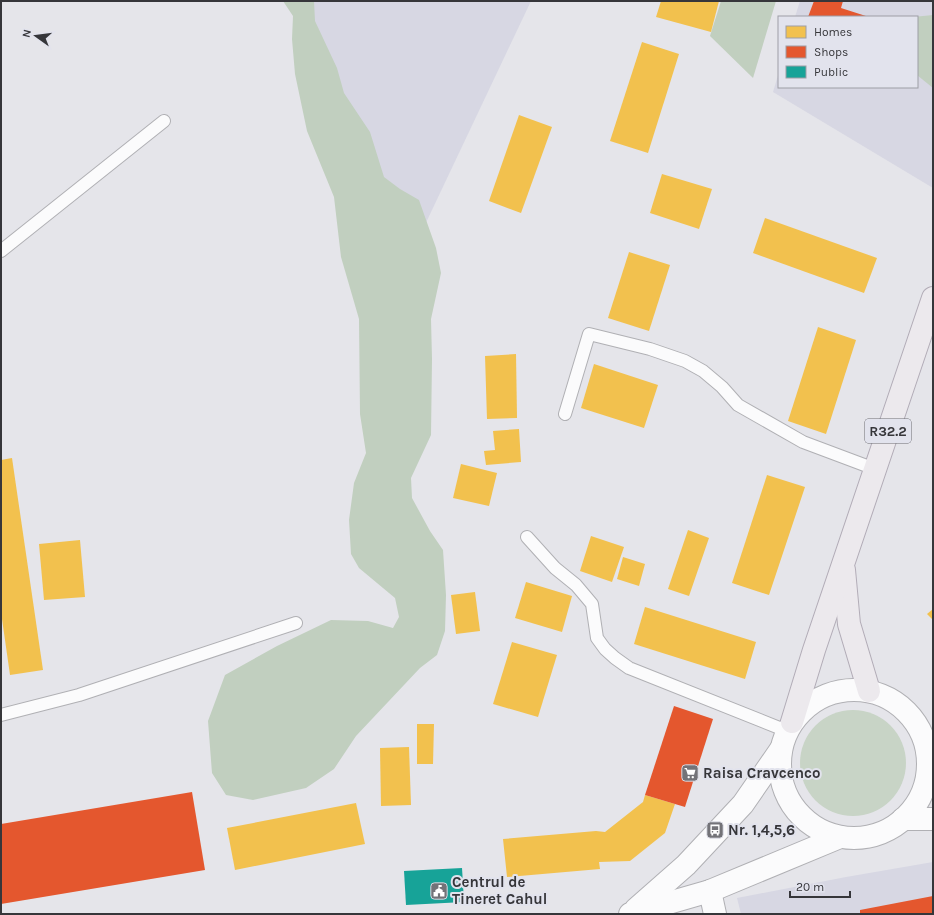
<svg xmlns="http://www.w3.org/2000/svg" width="934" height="915" viewBox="0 0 934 915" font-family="Karla,sans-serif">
<rect width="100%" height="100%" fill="#e5e5ea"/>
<!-- built -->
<g fill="#d7d7e3">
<polygon points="296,1 531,1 423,229 348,143"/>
<polygon points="800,1 933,1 933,188 773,92 779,72 779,87 917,87 917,17 795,17"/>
<polygon points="933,862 933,914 741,914 737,898 846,877"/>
</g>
<!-- green -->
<circle fill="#c8d4c6" cx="853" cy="763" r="53"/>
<!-- forest -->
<g fill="#c1cfbf">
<polygon points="283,1 314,1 315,21 337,68 344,93 370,132 384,177 400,189 419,200 436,248 441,273 431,319 432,359 431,435 411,478 412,498 430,531 443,550 446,595 445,631 437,655 420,668 356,736 334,769 306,788 253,800 226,795 212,773 208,721 225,675 277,646 331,620 368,621 393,628 399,617 395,598 359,568 351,554 349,520 354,483 366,453 360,414 359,319 341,257 334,197 307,131 295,74 292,39 293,16"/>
<polygon points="721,1 776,1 753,78 710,36"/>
<polygon points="933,15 933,88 917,75 917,17 913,17"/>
</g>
<!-- homes -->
<g fill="#f2c14e">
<polygon points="661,1 719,1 711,32 656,17"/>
<polygon points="642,42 679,54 648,153 610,141"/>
<polygon points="519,115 552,127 521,213 489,201"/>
<polygon points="662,174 712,189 699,229 650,213"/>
<polygon points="765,218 877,258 864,293 753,253"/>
<polygon points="629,252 670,265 649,331 608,318"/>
<polygon points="818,327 856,340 826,434 788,421"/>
<polygon points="516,354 517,418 487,419 485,356"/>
<polygon points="594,364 658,385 644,428 581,408"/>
<polygon points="519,429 521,462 486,465 484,451 495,450 493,431"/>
<polygon points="12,458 43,670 10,675 1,612 1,460"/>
<polygon points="461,464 497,473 489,506 453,498"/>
<polygon points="767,475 805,487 769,595 732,583"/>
<polygon points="688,530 709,538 689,596 668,589"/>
<polygon points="591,536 624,547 612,582 580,571"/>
<polygon points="80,540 85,597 44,600 39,544"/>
<polygon points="623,557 645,564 639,586 617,579"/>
<polygon points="526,582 572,596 562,632 515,618"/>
<polygon points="475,592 480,631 456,634 451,595"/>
<polygon points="645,607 756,642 745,679 634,644"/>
<polygon points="933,609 933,620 927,614"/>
<polygon points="512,642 557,655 538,717 493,704"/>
<polygon points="417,724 434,724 433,764 417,764"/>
<polygon points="409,747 411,805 381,806 380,748"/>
<polygon points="645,795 675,804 665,833 630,861 599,862 600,869 507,877 503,839 596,831 605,832 643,802"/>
<polygon points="356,803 365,844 235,870 227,828"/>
</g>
<!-- shops -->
<g fill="#e4572e">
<polygon points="814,1 843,1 841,8 869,17 808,17"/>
<polygon points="674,706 713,719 685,807 645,795"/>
<polygon points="192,792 205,870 1,904 1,824"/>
<polygon points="933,896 933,914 860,914 860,910"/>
</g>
<!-- public -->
<polygon fill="#17a398" points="462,868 464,902 406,905 404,871"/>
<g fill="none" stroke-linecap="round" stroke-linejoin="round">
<defs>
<g id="lane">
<polyline points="1,251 164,121"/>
<polyline points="565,414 589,334 650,349 685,361 703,371 722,387 738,405 803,442 875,469"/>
<polyline points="527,537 555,568 576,585 592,604 597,638 605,649 615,658 629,668 787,731"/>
<polyline points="1,715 79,695 296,623"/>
</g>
<polyline id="street" points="710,891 715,914"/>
<g id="secondary">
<circle cx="854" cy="764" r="74"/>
<polyline points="903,819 933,819"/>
<polyline points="636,909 686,865 743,804 781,749"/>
<polyline points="630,914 710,891 840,837"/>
</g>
<g id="primary">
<polyline points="844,570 849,624 869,691"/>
<polyline points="792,722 814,650 933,298"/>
</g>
</defs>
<!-- lane casing -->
<use href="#lane" stroke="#b0b0b4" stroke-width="14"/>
<!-- street casing -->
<use href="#street" stroke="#b0b0b4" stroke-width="24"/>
<!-- secondary casing -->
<use href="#secondary" stroke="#b0b0b4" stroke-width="24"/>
<!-- primary casing -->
<use href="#primary" stroke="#b2acb7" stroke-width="24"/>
<!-- lane -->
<use href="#lane" stroke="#fbfbfc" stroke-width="12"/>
<!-- street -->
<use href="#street" stroke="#fbfbfc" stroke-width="22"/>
<!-- secondary -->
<use href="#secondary" stroke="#fbfbfc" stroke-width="22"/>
<!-- primary -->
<use href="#primary" stroke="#ece9ed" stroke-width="22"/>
</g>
<!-- icons -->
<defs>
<symbol id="supermarket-square" viewBox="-11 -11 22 22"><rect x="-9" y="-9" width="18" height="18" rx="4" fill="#737378" stroke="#e2e3ed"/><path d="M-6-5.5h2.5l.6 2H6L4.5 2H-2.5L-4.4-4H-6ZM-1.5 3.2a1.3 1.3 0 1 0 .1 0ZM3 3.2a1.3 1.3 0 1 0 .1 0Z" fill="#fff"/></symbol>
<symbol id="bus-square" viewBox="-11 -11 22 22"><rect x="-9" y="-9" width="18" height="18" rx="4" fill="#737378" stroke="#e2e3ed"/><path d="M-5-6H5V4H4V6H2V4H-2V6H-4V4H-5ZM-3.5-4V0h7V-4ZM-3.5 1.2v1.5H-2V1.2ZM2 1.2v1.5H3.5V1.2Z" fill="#fff"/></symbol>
<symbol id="civic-square" viewBox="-11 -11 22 22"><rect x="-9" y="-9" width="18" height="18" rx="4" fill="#737378" stroke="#e2e3ed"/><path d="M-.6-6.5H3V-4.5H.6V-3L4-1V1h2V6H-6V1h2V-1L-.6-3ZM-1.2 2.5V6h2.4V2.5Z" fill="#fff"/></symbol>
</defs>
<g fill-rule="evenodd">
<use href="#supermarket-square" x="680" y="763" width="20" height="20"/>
<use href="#bus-square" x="705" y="820" width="20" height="20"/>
<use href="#civic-square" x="429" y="881" width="20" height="20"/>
</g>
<g text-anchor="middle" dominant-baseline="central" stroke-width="4" stroke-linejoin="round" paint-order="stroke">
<!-- shield labels -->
<rect fill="#e2e3ed" stroke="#6a6a70" stroke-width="1" x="865" y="419" width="46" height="24" rx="3"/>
<g font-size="14" font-weight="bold" fill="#36363a">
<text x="888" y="431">R32.2</text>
</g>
<!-- poi labels -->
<g font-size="15" font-weight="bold" fill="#36363a" stroke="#e2e3ed" text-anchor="start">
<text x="703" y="773">Raisa Cravcenco</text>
<text x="728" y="830">Nr. 1,4,5,6</text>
<text x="452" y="882">Centrul de<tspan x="452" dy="17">Tineret Cahul</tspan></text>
</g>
</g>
<!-- border -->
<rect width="934" height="915" fill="none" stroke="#36363a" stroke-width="4"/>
<!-- legend -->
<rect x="778" y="16" width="140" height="72" fill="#e2e3ed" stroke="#9d9ea5"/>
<rect x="786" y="26" width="20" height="12" fill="#f2c14e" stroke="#9d9ea5"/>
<text x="814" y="36" font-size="12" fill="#36363a">Homes</text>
<rect x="786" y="46" width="20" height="12" fill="#e4572e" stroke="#9d9ea5"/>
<text x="814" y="56" font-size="12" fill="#36363a">Shops</text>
<rect x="786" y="66" width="20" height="12" fill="#17a398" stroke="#9d9ea5"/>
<text x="814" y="76" font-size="12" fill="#36363a">Public</text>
<!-- north arrow -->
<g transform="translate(36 36) rotate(284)" stroke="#e2e3ed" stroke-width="3" paint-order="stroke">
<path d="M0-3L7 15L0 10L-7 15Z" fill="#36363a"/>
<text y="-6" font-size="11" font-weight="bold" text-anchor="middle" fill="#36363a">N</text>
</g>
<!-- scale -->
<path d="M790 891v6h60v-6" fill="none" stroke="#36363a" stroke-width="2"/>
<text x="796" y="891" font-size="12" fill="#36363a" stroke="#e2e3ed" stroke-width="3" paint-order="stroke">20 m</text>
</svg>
